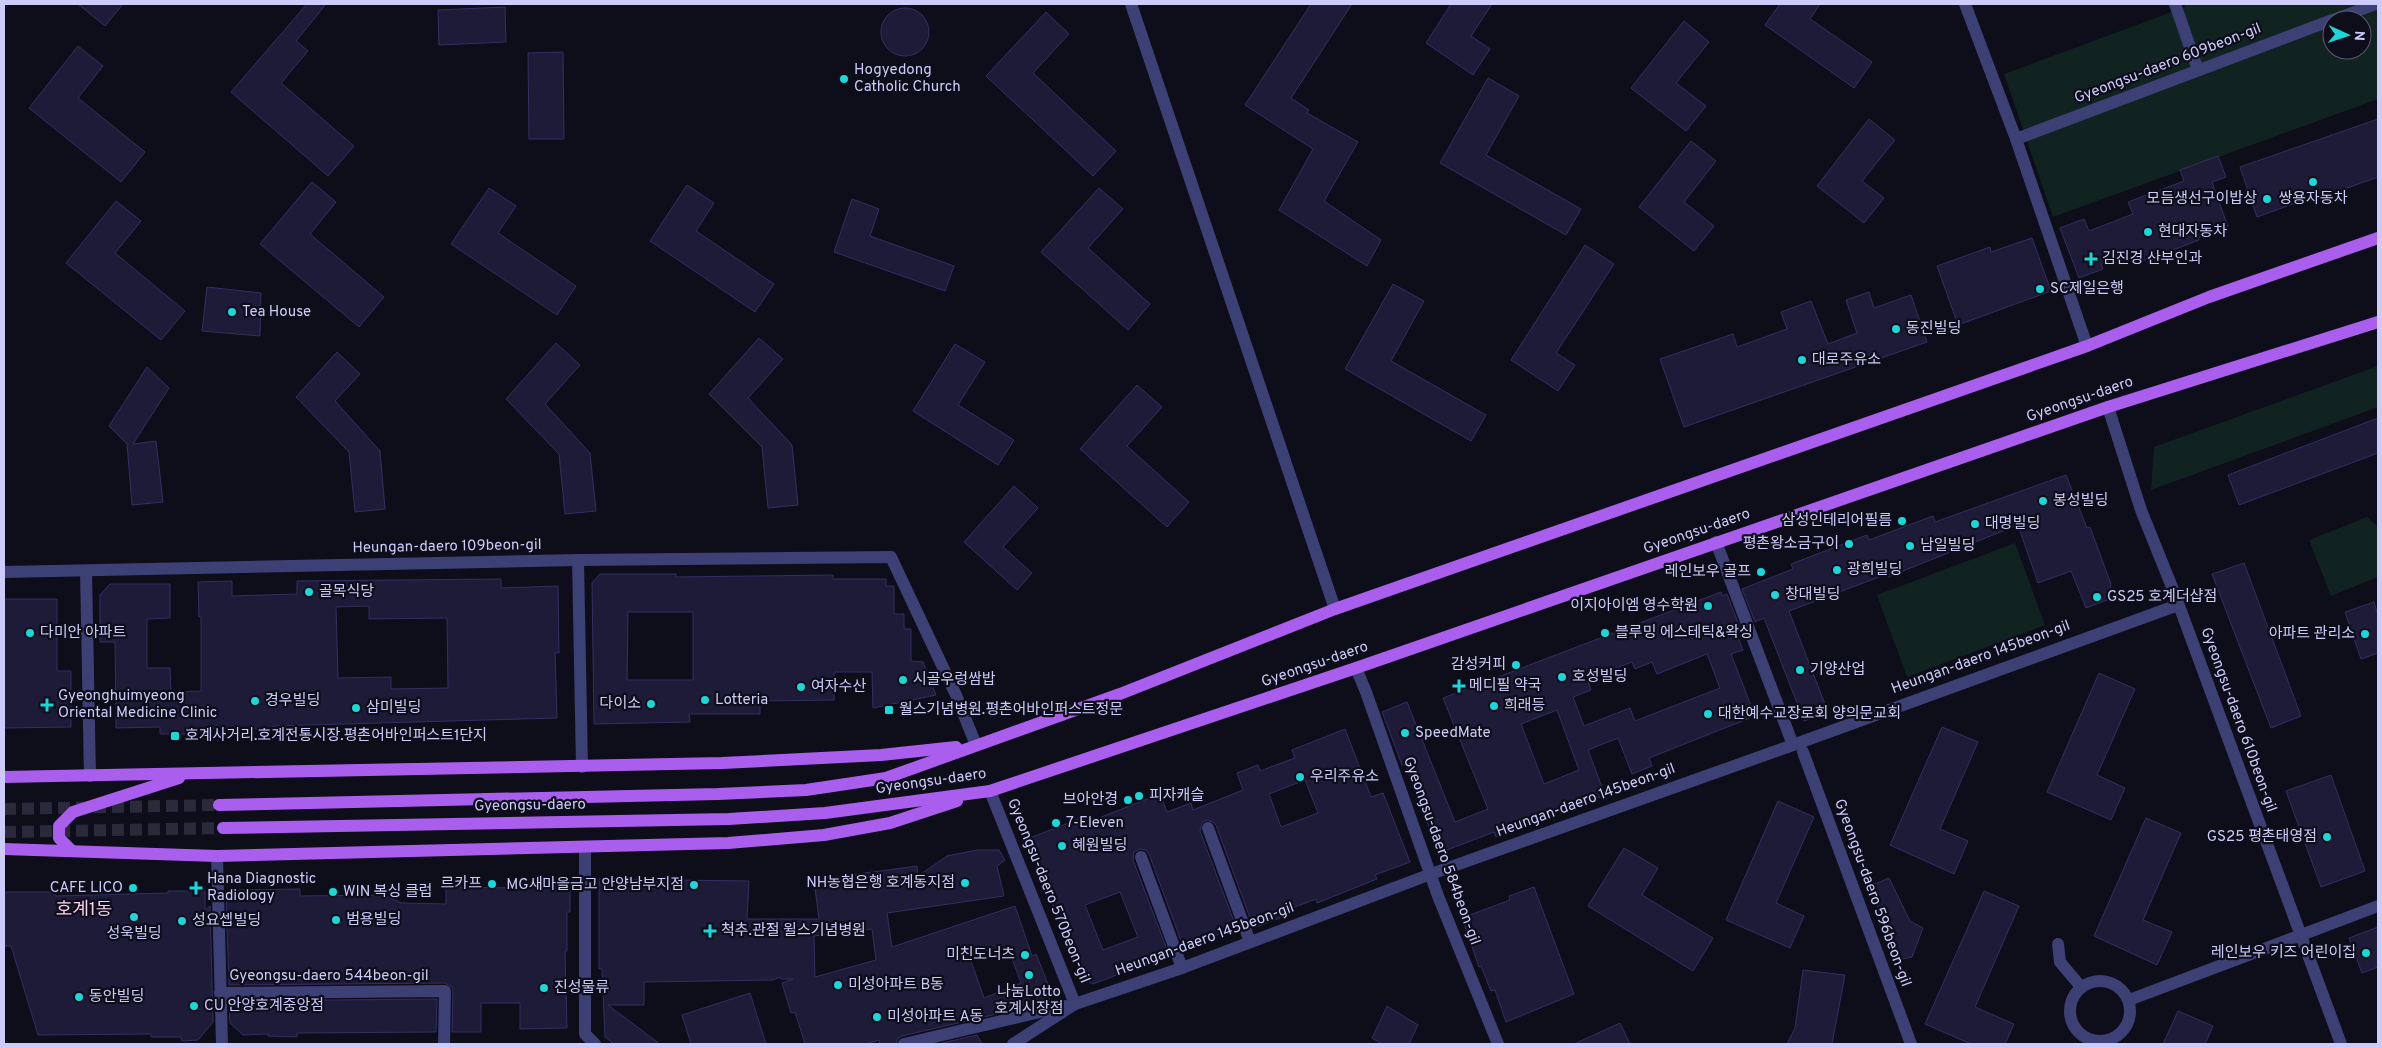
<svg xmlns="http://www.w3.org/2000/svg" width="2382" height="1048" viewBox="0 0 2382 1048" font-family="Overpass,'Noto Sans KR',sans-serif">
<rect width="100%" height="100%" fill="#0e0d1a"/>
<!-- green -->
<g fill="#102321" fill-rule="evenodd">
<path d="M 2184,4 L 2376,4 L 2378,11 L 2378,99 L 2053,217 L 2004,74 L 2185,7 ZM 2332,20 L 2362,20 L 2362,50 L 2332,50 Z"/>
<polygon points="2378,366 2378,407 2151,490 2154,447"/>
<polygon points="2367,517 2378,527 2378,577 2331,596 2309,540"/>
<polygon points="2015,543 2045,625 1907,677 1877,595"/>
</g>
<!-- building -->
<g fill="#1e1b39" stroke="#342f62" fill-rule="evenodd">
<polygon points="78,4 123,4 105,26"/>
<polygon points="307,4 326,4 296,41 308,51 281,83 354,146 328,176 231,92"/>
<polygon points="1311,4 1352,4 1291,98 1309,110 1307,113 1358,142 1324,201 1381,240 1367,266 1279,210 1313,149 1245,105"/>
<polygon points="1451,4 1492,4 1471,36 1490,49 1473,75 1426,43"/>
<polygon points="1780,4 1820,4 1810,19 1872,62 1854,88 1765,25"/>
<polygon points="505,7 506,42 439,45 438,10"/>
<circle cx="905" cy="32" r="24"/>
<polygon points="1046,12 1069,34 1033,73 1116,151 1093,176 986,76"/>
<polygon points="1684,21 1709,42 1676,83 1706,106 1686,131 1631,88"/>
<polygon points="78,46 103,66 78,98 145,152 121,182 29,108"/>
<polygon points="563,52 564,139 529,139 528,53"/>
<polygon points="1488,78 1519,96 1486,155 1581,209 1566,235 1440,163"/>
<polygon points="1869,119 1895,140 1862,181 1884,198 1864,223 1817,186"/>
<polygon points="2378,119 2378,177 2302,204 2301,201 2257,217 2240,167"/>
<polygon points="1691,141 1716,161 1684,202 1714,226 1694,251 1639,207"/>
<polygon points="2218,156 2226,177 2212,182 2228,227 2198,238 2199,240 2173,250 2169,255 2136,262 2124,256 2101,264 2103,269 2079,278 2060,228 2084,219 2089,231 2133,214 2128,202 2184,181 2180,170"/>
<polygon points="312,182 336,202 310,234 384,297 359,327 260,244"/>
<polygon points="687,185 714,203 696,231 774,284 755,312 650,241"/>
<polygon points="489,188 516,206 498,233 576,286 557,315 451,244"/>
<polygon points="1099,188 1123,209 1088,248 1150,304 1128,330 1041,252"/>
<polygon points="852,199 879,209 870,236 954,266 945,291 834,252"/>
<polygon points="116,201 141,221 115,253 185,311 161,340 66,263"/>
<polygon points="2032,238 2051,291 1958,325 1937,266 1990,247 1991,252"/>
<polygon points="1585,245 1614,264 1556,353 1575,365 1558,391 1511,360"/>
<polygon points="1393,284 1424,301 1391,361 1486,415 1471,441 1345,369"/>
<polygon points="207,287 261,293 260,336 202,331"/>
<polygon points="1869,292 1874,308 1911,295 1927,342 1684,427 1660,359 1733,334 1737,347 1787,329 1781,312 1811,301 1828,344 1857,333 1846,300"/>
<polygon points="759,338 783,359 748,398 792,445 798,505 768,508 762,447 709,394"/>
<polygon points="556,343 580,365 545,404 590,453 596,511 565,514 559,454 506,399"/>
<polygon points="955,344 985,362 958,405 1014,440 998,465 913,411"/>
<polygon points="337,352 360,374 335,401 380,451 385,509 355,512 349,452 296,397"/>
<polygon points="147,367 169,388 133,444 156,441 163,502 132,505 127,444 109,426"/>
<polygon points="1137,385 1162,407 1127,446 1189,502 1167,527 1080,449"/>
<polygon points="2378,418 2378,453 2239,505 2228,475"/>
<polygon points="2066,475 2087,528 2090,527 2111,584 2107,600 2086,608 2071,571 2038,583 2018,525 1888,577 1887,574 1789,611 1828,712 1804,721 1764,618 1755,622 1742,589 1793,569 1791,564 1867,535 1869,540 1933,516 1935,522"/>
<polygon points="1014,486 1038,508 1003,547 1032,573 1017,590 964,542"/>
<polygon points="2244,563 2301,716 2271,728 2212,574"/>
<path d="M 600,574 L 676,574 L 676,577 L 833,575 L 833,579 L 886,579 L 886,586 L 894,586 L 894,614 L 904,614 L 904,629 L 911,629 L 911,661 L 923,662 L 936,695 L 873,708 L 872,672 L 834,672 L 834,700 L 760,701 L 760,714 L 689,714 L 690,722 L 594,724 L 592,583 ZM 628,612 L 693,612 L 693,680 L 627,680 Z"/>
<path d="M 501,579 L 501,588 L 558,586 L 559,653 L 555,653 L 557,718 L 273,726 L 273,729 L 190,729 L 190,734 L 160,734 L 160,727 L 116,728 L 115,642 L 100,642 L 100,595 L 110,584 L 170,584 L 170,618 L 147,619 L 147,668 L 170,668 L 171,692 L 201,691 L 201,617 L 199,617 L 198,582 L 232,581 L 232,596 L 297,594 L 297,581 ZM 369,606 L 369,619 L 447,618 L 448,688 L 391,689 L 391,677 L 338,678 L 336,607 Z"/>
<path d="M 1721,592 L 1722,596 L 1727,594 L 1740,628 L 1735,630 L 1743,650 L 1731,654 L 1755,716 L 1649,758 L 1652,766 L 1632,774 L 1618,738 L 1588,750 L 1605,795 L 1589,801 L 1588,798 L 1547,814 L 1548,817 L 1496,837 L 1494,832 L 1439,853 L 1405,764 L 1402,765 L 1382,712 L 1407,702 L 1455,822 L 1488,809 L 1443,698 ZM 1707,654 L 1720,688 L 1635,721 L 1630,708 L 1584,726 L 1573,697 L 1591,690 L 1587,679 L 1632,662 L 1635,669 L 1652,662 L 1657,674 ZM 1557,710 L 1579,770 L 1544,784 L 1521,724 Z"/>
<polygon points="4,599 57,599 57,671 71,671 71,727 4,728"/>
<polygon points="2374,602 2378,615 2378,653 2361,659 2345,612"/>
<polygon points="2099,673 2135,689 2097,775 2125,788 2111,820 2047,792"/>
<polygon points="1942,727 1978,742 1940,829 1968,841 1954,874 1890,845"/>
<path d="M 1345,729 L 1371,797 L 1383,793 L 1410,862 L 1375,875 L 1377,879 L 1317,903 L 1316,899 L 1279,913 L 1280,918 L 1256,927 L 1254,920 L 1251,921 L 1216,825 L 1213,822 L 1206,820 L 1202,823 L 1200,831 L 1236,927 L 1184,949 L 1149,854 L 1146,850 L 1139,849 L 1134,852 L 1133,860 L 1169,955 L 1093,984 L 1083,979 L 1062,914 L 1057,916 L 1027,839 L 1084,817 L 1086,823 L 1160,794 L 1167,812 L 1191,803 L 1193,810 L 1243,790 L 1237,773 L 1258,765 L 1260,771 L 1295,758 L 1292,750 ZM 1305,780 L 1318,813 L 1281,827 L 1269,794 ZM 1120,892 L 1138,937 L 1103,950 L 1085,905 Z"/>
<polygon points="2331,775 2365,871 2321,887 2286,791"/>
<polygon points="1778,801 1814,817 1776,903 1804,916 1790,948 1726,920"/>
<polygon points="2146,818 2181,833 2143,920 2172,932 2157,965 2094,936"/>
<polygon points="1624,848 1658,868 1642,895 1713,938 1693,971 1588,906"/>
<path d="M 977,850 L 999,850 L 1005,860 L 997,866 L 1004,896 L 887,913 L 892,947 L 1015,906 L 1032,956 L 1036,954 L 1052,994 L 1048,1002 L 902,1036 L 898,1038 L 896,1044 L 880,1044 L 879,1040 L 865,1044 L 805,1044 L 795,1012 L 791,1013 L 782,983 L 793,979 L 781,979 L 780,977 L 773,980 L 644,982 L 644,1005 L 608,1005 L 660,1044 L 614,1044 L 605,1037 L 602,969 L 599,969 L 599,879 L 749,881 L 747,919 L 819,919 L 814,880 L 917,866 L 918,876 L 947,856 ZM 872,929 L 876,960 L 815,977 L 814,936 ZM 1008,948 L 1021,983 L 984,998 L 971,961 Z"/>
<polygon points="1889,878 1910,921 1923,928 1912,957 1897,960 1870,886"/>
<polygon points="525,884 570,885 570,912 567,912 567,951 565,951 567,1028 520,1029 520,1003 481,1003 481,1032 452,1032 453,991 452,987 445,983 229,985 226,896 236,890 300,889 300,896 374,895 374,891 402,903 446,904 446,887 525,888"/>
<polygon points="1534,887 1574,994 1506,1022 1495,990 1491,991 1481,966 1479,967 1462,918 1510,900 1509,896"/>
<polygon points="168,891 205,891 205,910 210,906 213,1022 198,1040 182,1041 181,1037 151,1037 151,1034 38,1035 11,946 4,946 4,892 55,892 55,896 168,893"/>
<polygon points="1984,891 2019,906 1975,1007 2014,1024 2005,1044 1971,1044 1925,1024"/>
<polygon points="2378,927 2378,967 2362,973 2349,938"/>
<polygon points="1803,970 1845,975 1832,1044 1787,1044 1795,1028"/>
<polygon points="750,993 766,1044 691,1044 682,1015"/>
<polygon points="437,999 436,1032 297,1033 297,1037 268,1036 268,1034 243,1035 230,1023 229,1001"/>
<polygon points="1387,1006 1418,1025 1409,1044 1382,1044 1372,1038"/>
<polygon points="2178,1011 2213,1026 2205,1044 2163,1044"/>
<polygon points="1620,1023 1630,1044 1574,1044"/>
<polygon points="977,1035 982,1044 938,1044"/>
</g>
<g fill="none" stroke-linecap="round" stroke-linejoin="round">
<!-- major-tunnel -->
<g stroke="#2a2a3b" stroke-width="12" stroke-dasharray="12 6" stroke-linecap="butt">
<polyline points="4,809 219,805"/>
<polyline points="4,832 223,828"/>
</g>
<!-- minor -->
<g stroke="#3c4074" stroke-width="12">
<polyline points="1131,4 1335,609"/>
<polyline points="1965,4 2016,139 2087,346"/>
<polyline points="2175,4 2198,70"/>
<polyline points="2333,20 2376,4"/>
<polyline points="2016,139 2332,20"/>
<polyline points="2108,407 2141,510 2174,592 2341,1044"/>
<polyline points="1716,542 1793,745"/>
<polyline points="578,560 582,767"/>
<polyline points="86,571 90,776"/>
<polyline points="4,572 578,560 891,557 956,695 976,745"/>
<polyline points="1356,668 1366,692 1438,896 1498,1044"/>
<polyline points="1803,752 1911,1044"/>
<polyline points="990,791 1075,1004"/>
<polyline points="1208,828 1250,942"/>
<polyline points="585,847 585,1034 595,1044"/>
<polyline points="217,856 222,1044"/>
<polyline points="1141,857 1182,968"/>
<polyline points="2058,944 2060,962 2081,987"/>
<circle cx="2100" cy="1011" r="30"/>
<polyline points="220,993 445,991 444,1044"/>
<polyline points="2129,1000 2378,906"/>
<polyline points="904,1044 1065,1006"/>
<polyline points="1013,1044 1075,1004 1182,968 1431,874 1793,745 2178,605"/>
</g>
<!-- major -->
<g stroke="#aa5eed" stroke-width="12">
<polyline points="4,777 722,763 881,755 956,747"/>
<polyline points="219,805 718,794 806,790 886,778 1120,694 1335,609 2087,346 2209,297 2378,238"/>
<polyline points="223,828 729,819 825,813 990,791 1356,668 2108,407 2378,322"/>
<polyline points="4,849 217,856 728,843 824,835 890,823 957,801"/>
<polyline points="71,850 59,838 59,826 73,812 179,778"/>
</g>
</g>
<!-- markers -->
<g fill="#18d8d9" stroke="#0e0d1a" stroke-width="2">
<circle cx="844" cy="79" r="5"/>
<circle cx="2313" cy="182" r="5"/>
<circle cx="2267" cy="199" r="5"/>
<circle cx="2148" cy="232" r="5"/>
<path d="M2088.5 251.5h5v5h5v5h-5v5h-5v-5h-5v-5h5z"/>
<circle cx="2040" cy="289" r="5"/>
<circle cx="232" cy="312" r="5"/>
<circle cx="1896" cy="329" r="5"/>
<circle cx="1802" cy="360" r="5"/>
<circle cx="2043" cy="501" r="5"/>
<circle cx="1902" cy="521" r="5"/>
<circle cx="1975" cy="524" r="5"/>
<circle cx="1849" cy="544" r="5"/>
<circle cx="1910" cy="546" r="5"/>
<circle cx="1837" cy="570" r="5"/>
<circle cx="1761" cy="572" r="5"/>
<circle cx="309" cy="592" r="5"/>
<circle cx="1775" cy="595" r="5"/>
<circle cx="2097" cy="597" r="5"/>
<circle cx="1708" cy="606" r="5"/>
<circle cx="30" cy="633" r="5"/>
<circle cx="1605" cy="633" r="5"/>
<circle cx="2365" cy="634" r="5"/>
<circle cx="1516" cy="665" r="5"/>
<circle cx="1800" cy="670" r="5"/>
<circle cx="1562" cy="677" r="5"/>
<circle cx="903" cy="680" r="5"/>
<path d="M1456.5 678.5h5v5h5v5h-5v5h-5v-5h-5v-5h5z"/>
<circle cx="801" cy="687" r="5"/>
<circle cx="705" cy="700" r="5"/>
<circle cx="255" cy="701" r="5"/>
<circle cx="651" cy="704" r="5"/>
<path d="M44.5 697.5h5v5h5v5h-5v5h-5v-5h-5v-5h5z"/>
<circle cx="1494" cy="706" r="5"/>
<circle cx="356" cy="708" r="5"/>
<rect x="884" y="705" width="10" height="10" rx="2.5"/>
<circle cx="1708" cy="714" r="5"/>
<circle cx="1405" cy="733" r="5"/>
<rect x="170" y="731" width="10" height="10" rx="2.5"/>
<circle cx="1300" cy="777" r="5"/>
<circle cx="1139" cy="796" r="5"/>
<circle cx="1128" cy="800" r="5"/>
<circle cx="1056" cy="823" r="5"/>
<circle cx="2327" cy="837" r="5"/>
<circle cx="1062" cy="846" r="5"/>
<circle cx="965" cy="883" r="5"/>
<circle cx="492" cy="884" r="5"/>
<circle cx="694" cy="885" r="5"/>
<circle cx="133" cy="888" r="5"/>
<path d="M193.5 880.5h5v5h5v5h-5v5h-5v-5h-5v-5h5z"/>
<circle cx="333" cy="892" r="5"/>
<circle cx="134" cy="917" r="5"/>
<circle cx="336" cy="920" r="5"/>
<circle cx="182" cy="921" r="5"/>
<path d="M707.5 923.5h5v5h5v5h-5v5h-5v-5h-5v-5h5z"/>
<circle cx="2366" cy="953" r="5"/>
<circle cx="1025" cy="955" r="5"/>
<circle cx="1029" cy="975" r="5"/>
<circle cx="838" cy="985" r="5"/>
<circle cx="544" cy="988" r="5"/>
<circle cx="79" cy="997" r="5"/>
<circle cx="194" cy="1006" r="5"/>
<circle cx="877" cy="1017" r="5"/>
</g>
<g text-anchor="middle" dominant-baseline="central" stroke-width="4.5" stroke-linejoin="round" paint-order="stroke">
<!-- street labels -->
<g font-size="15" fill="#cccbf9" stroke="#0e0d1a">
<text transform="translate(2168 64) rotate(-21)">Gyeongsu-daero 609beon-gil</text>
<text transform="translate(2080 400) rotate(-19)">Gyeongsu-daero</text>
<text transform="translate(1697 532) rotate(-19)">Gyeongsu-daero</text>
<text transform="translate(447 547) rotate(-1)">Heungan-daero 109beon-gil</text>
<text transform="translate(1981 658) rotate(-20)">Heungan-daero 145beon-gil</text>
<text transform="translate(1315 665) rotate(-19)">Gyeongsu-daero</text>
<text transform="translate(2238 720) rotate(70)">Gyeongsu-daero 610beon-gil</text>
<text transform="translate(931 782) rotate(-8)">Gyeongsu-daero</text>
<text transform="translate(1586 801) rotate(-20)">Heungan-daero 145beon-gil</text>
<text transform="translate(530 806) rotate(-1)">Gyeongsu-daero</text>
<text transform="translate(1441 851) rotate(70)">Gyeongsu-daero 584beon-gil</text>
<text transform="translate(1048 891) rotate(68)">Gyeongsu-daero 570beon-gil</text>
<text transform="translate(1872 893) rotate(70)">Gyeongsu-daero 596beon-gil</text>
<text transform="translate(1205 940) rotate(-20)">Heungan-daero 145beon-gil</text>
<text x="329" y="976">Gyeongsu-daero 544beon-gil</text>
</g>
<!-- poi labels -->
<g font-size="15" fill="#cccbf9" stroke="#0e0d1a" text-anchor="start">
<text x="854" y="70">Hogyedong<tspan x="854" dy="17">Catholic Church</tspan></text>
<text x="2257" y="199" text-anchor="end">모듬생선구이밥상</text>
<text x="2313" y="199" text-anchor="middle">쌍용자동차</text>
<text x="2158" y="232">현대자동차</text>
<text x="2102" y="259">김진경 산부인과</text>
<text x="2050" y="289">SC제일은행</text>
<text x="242" y="312">Tea House</text>
<text x="1906" y="329">동진빌딩</text>
<text x="1812" y="360">대로주유소</text>
<text x="2053" y="501">봉성빌딩</text>
<text x="1892" y="521" text-anchor="end">삼성인테리어필름</text>
<text x="1985" y="524">대명빌딩</text>
<text x="1839" y="544" text-anchor="end">평촌왕소금구이</text>
<text x="1920" y="546">남일빌딩</text>
<text x="1847" y="570">광희빌딩</text>
<text x="1751" y="572" text-anchor="end">레인보우 골프</text>
<text x="319" y="592">골목식당</text>
<text x="1785" y="595">창대빌딩</text>
<text x="2107" y="597">GS25 호계더샵점</text>
<text x="1698" y="606" text-anchor="end">이지아이엠 영수학원</text>
<text x="40" y="633">다미안 아파트</text>
<text x="1615" y="633">블루밍 에스테틱&amp;왁싱</text>
<text x="2355" y="634" text-anchor="end">아파트 관리소</text>
<text x="1506" y="665" text-anchor="end">감성커피</text>
<text x="1810" y="670">기양산업</text>
<text x="1572" y="677">호성빌딩</text>
<text x="913" y="680">시골우렁쌈밥</text>
<text x="1469" y="686">메디필 약국</text>
<text x="811" y="687">여자수산</text>
<text x="58" y="696">Gyeonghuimyeong<tspan x="58" dy="17">Oriental Medicine Clinic</tspan></text>
<text x="715" y="700">Lotteria</text>
<text x="265" y="701">경우빌딩</text>
<text x="641" y="704" text-anchor="end">다이소</text>
<text x="1504" y="706">희래등</text>
<text x="366" y="708">삼미빌딩</text>
<text x="899" y="710">월스기념병원.평촌어바인퍼스트정문</text>
<text x="1718" y="714">대한예수교장로회 양의문교회</text>
<text x="1415" y="733">SpeedMate</text>
<text x="185" y="736">호계사거리.호계전통시장.평촌어바인퍼스트1단지</text>
<text x="1310" y="777">우리주유소</text>
<text x="1149" y="796">피자캐슬</text>
<text x="1118" y="800" text-anchor="end">브아안경</text>
<text x="1066" y="823">7-Eleven</text>
<text x="2317" y="837" text-anchor="end">GS25 평촌태영점</text>
<text x="1072" y="846">혜원빌딩</text>
<text x="207" y="879">Hana Diagnostic<tspan x="207" dy="17">Radiology</tspan></text>
<text x="955" y="883" text-anchor="end">NH농협은행 호계동지점</text>
<text x="482" y="884" text-anchor="end">르카프</text>
<text x="684" y="885" text-anchor="end">MG새마을금고 안양남부지점</text>
<text x="123" y="888" text-anchor="end">CAFE LICO</text>
<text x="343" y="892">WIN 복싱 클럽</text>
<text x="346" y="920">범용빌딩</text>
<text x="192" y="921">성요셉빌딩</text>
<text x="721" y="931">척추.관절 윌스기념병원</text>
<text x="134" y="934" text-anchor="middle">성욱빌딩</text>
<text x="2356" y="953" text-anchor="end">레인보우 키즈 어린이집</text>
<text x="1015" y="955" text-anchor="end">미친도너츠</text>
<text x="848" y="985">미성아파트 B동</text>
<text x="554" y="988">진성물류</text>
<text x="1029" y="992" text-anchor="middle">나눔Lotto<tspan x="1029" dy="17">호계시장점</tspan></text>
<text x="89" y="997">동안빌딩</text>
<text x="204" y="1006">CU 안양호계중앙점</text>
<text x="887" y="1017">미성아파트 A동</text>
</g>
<!-- quarter labels -->
<g font-size="18" fill="#f9cdee" stroke="#0e0d1a">
<text x="84" y="910">호계1동</text>
</g>
</g>
<!-- border -->
<rect width="2382" height="1048" fill="none" stroke="#cccbf9" stroke-width="10"/>
<!-- north arrow -->
<g transform="translate(2347 35) rotate(93)"><circle r="24" fill="#0e0d1a" stroke="#5a5973"/>
<path d="M0-4L9 19L0 12L-9 19Z" fill="#18d8d9"/>
<text y="-8" font-size="14" font-weight="bold" text-anchor="middle" fill="#cccbf9">N</text>
</g>
</svg>
